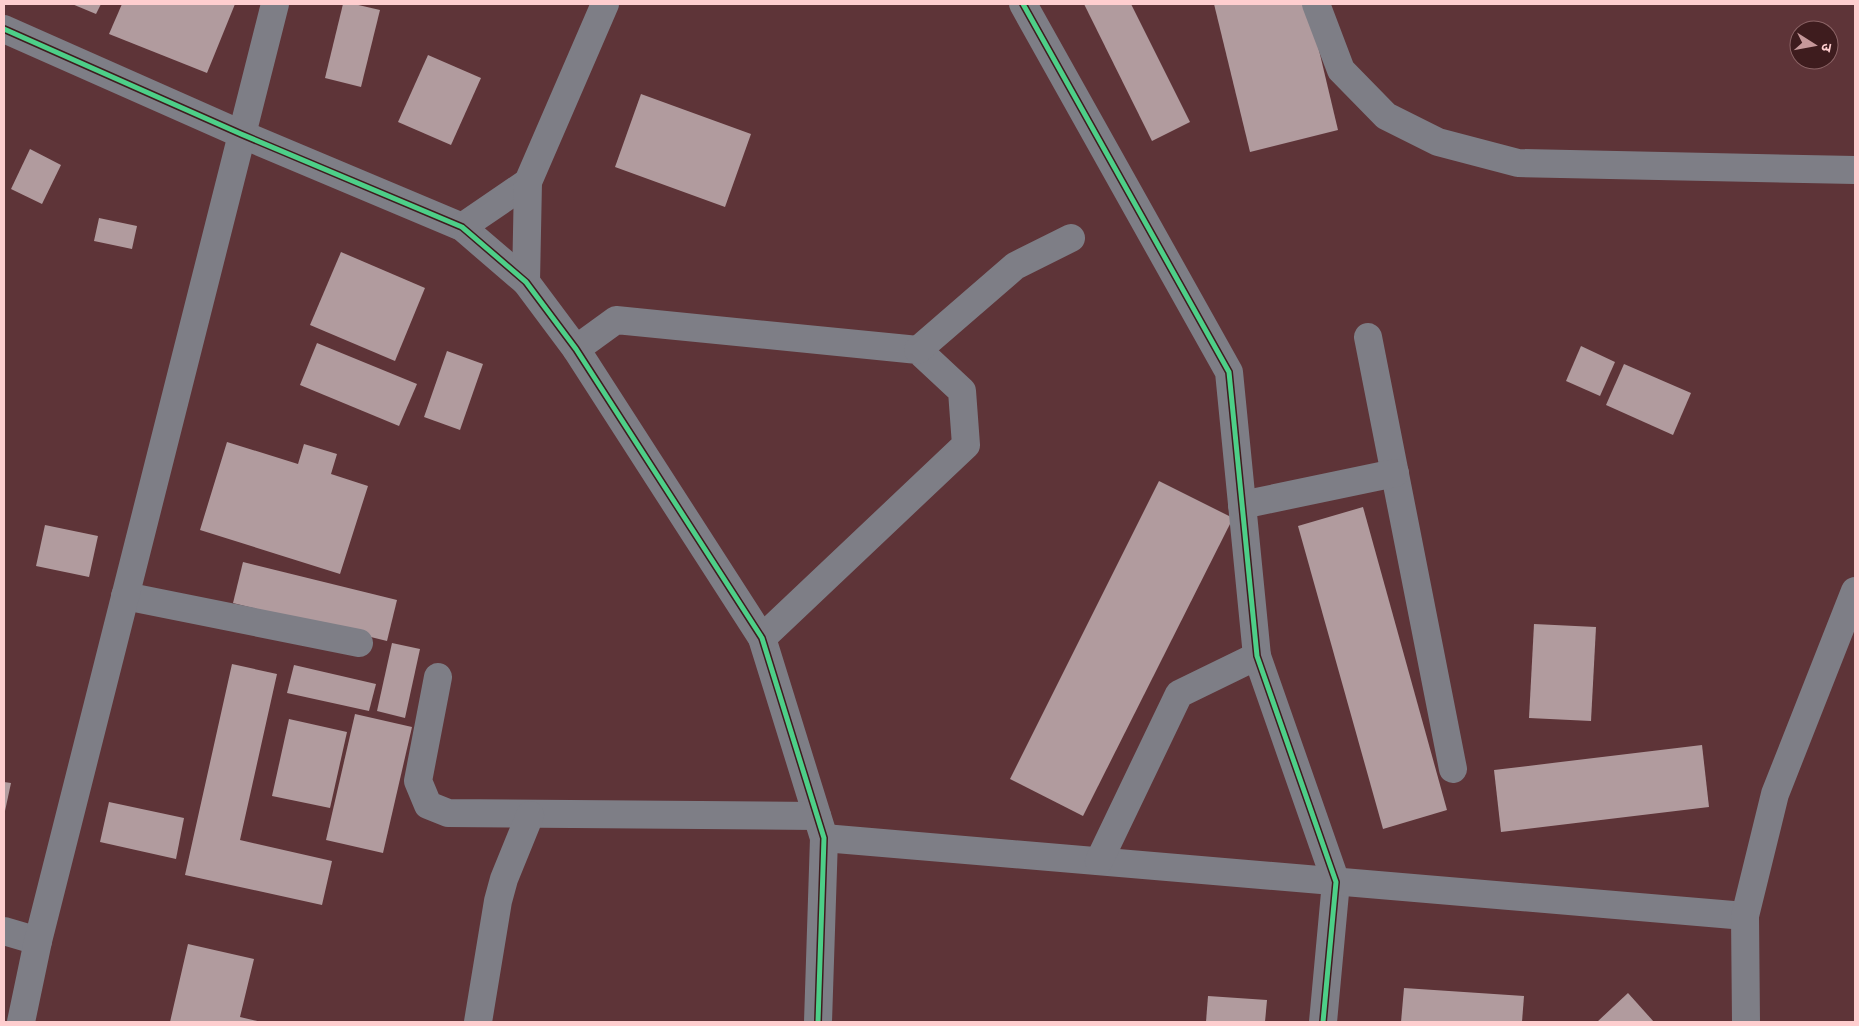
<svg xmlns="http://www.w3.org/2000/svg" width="1859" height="1026" viewBox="0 0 1859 1026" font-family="'DM Sans','Noto Sans Devanagari',sans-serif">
<rect width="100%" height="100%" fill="#5e3438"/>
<!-- building -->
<g fill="#b19b9e">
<polygon points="72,4 101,4 96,14"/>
<polygon points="122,4 235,4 207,73 109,34"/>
<polygon points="343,4 354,4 380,10 361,87 325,78"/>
<polygon points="1084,4 1131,4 1190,122 1152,141"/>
<polygon points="1214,4 1308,4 1338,130 1250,152"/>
<polygon points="428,55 481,78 451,145 398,122"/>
<polygon points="641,94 751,134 725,207 615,167"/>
<polygon points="30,149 61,165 42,204 11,189"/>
<polygon points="99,218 137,226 132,249 94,241"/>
<polygon points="341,252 425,288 395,361 310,325"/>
<polygon points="317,343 417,384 399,426 300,385"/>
<polygon points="1581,346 1615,362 1600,396 1566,381"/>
<polygon points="447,351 483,364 460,430 424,417"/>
<polygon points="1624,364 1691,393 1673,435 1606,405"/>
<polygon points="227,442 298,464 304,444 337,454 331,474 368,486 340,574 200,530"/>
<polygon points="1159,481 1233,518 1083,816 1010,779"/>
<polygon points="1363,507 1447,810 1383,829 1298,526"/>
<polygon points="45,525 98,536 89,577 36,566"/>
<polygon points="243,562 397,600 387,641 233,603"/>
<polygon points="1534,624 1596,627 1591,721 1529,718"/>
<polygon points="392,643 420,649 405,718 377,711"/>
<polygon points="232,664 277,674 240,840 332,861 322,905 185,875"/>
<polygon points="294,665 376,684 369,711 287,693"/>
<polygon points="355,714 412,727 383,853 326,840"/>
<polygon points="289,719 347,732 330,808 272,796"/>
<polygon points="1702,745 1709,807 1501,832 1494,770"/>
<polygon points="4,782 11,783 5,811 4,811"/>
<polygon points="109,802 184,818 176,859 100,842"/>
<polygon points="188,944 254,959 240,1017 262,1022 170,1022"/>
<polygon points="1404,988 1524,996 1522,1022 1401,1022"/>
<polygon points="1628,993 1654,1022 1597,1022"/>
<polygon points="1208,996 1267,1000 1265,1022 1206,1022"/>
</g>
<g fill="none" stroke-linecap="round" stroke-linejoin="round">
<!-- minor -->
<g stroke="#7e7e86" stroke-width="28">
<polyline points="1023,4 1229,372 1257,656 1336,882 1323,1022"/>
<polyline points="1316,4 1341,70 1386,116 1438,142 1518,163 1855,170"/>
<polyline points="4,29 241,134 462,227 526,282 576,349 762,638 824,838 818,1022"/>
<polyline points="462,227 528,182"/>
<polyline points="526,282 528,182 605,4"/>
<polyline points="1368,337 1453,769"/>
<polyline points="576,349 616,320 918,350 962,391 966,445 762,638"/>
<polyline points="918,350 1015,266 1071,238"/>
<polyline points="1242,505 1395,473"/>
<polyline points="125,596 359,643"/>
<polyline points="438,677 418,781 428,805 448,813 817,816"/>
<polyline points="824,838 1745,916"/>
<polyline points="1099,861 1179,694 1257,656"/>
<polyline points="4,931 38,941"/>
<polyline points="21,1022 38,941 275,4"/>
<polyline points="478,1022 498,901 504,879 530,815"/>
<polyline points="1746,1022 1745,916 1775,794 1855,591"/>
</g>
<defs>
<g id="cycleway">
<polyline points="1023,4 1229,372 1257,656 1336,882 1323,1022"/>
<polyline points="4,29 241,134 462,227 526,282 576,349 762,638 824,838 818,1022"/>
</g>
</defs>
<!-- cycleway casing -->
<use href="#cycleway" stroke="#3e1c1e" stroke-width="8"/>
<!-- cycleway -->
<use href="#cycleway" stroke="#4dcf88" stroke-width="5"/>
</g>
<!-- border -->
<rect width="1859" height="1026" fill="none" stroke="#fececf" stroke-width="10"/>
<!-- north arrow -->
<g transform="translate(1814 45) rotate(101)"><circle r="24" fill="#3e1c1e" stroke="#8b6365"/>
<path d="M0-4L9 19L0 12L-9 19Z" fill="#c6989a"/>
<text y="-8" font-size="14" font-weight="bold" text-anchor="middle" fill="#fececf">उ</text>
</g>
</svg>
